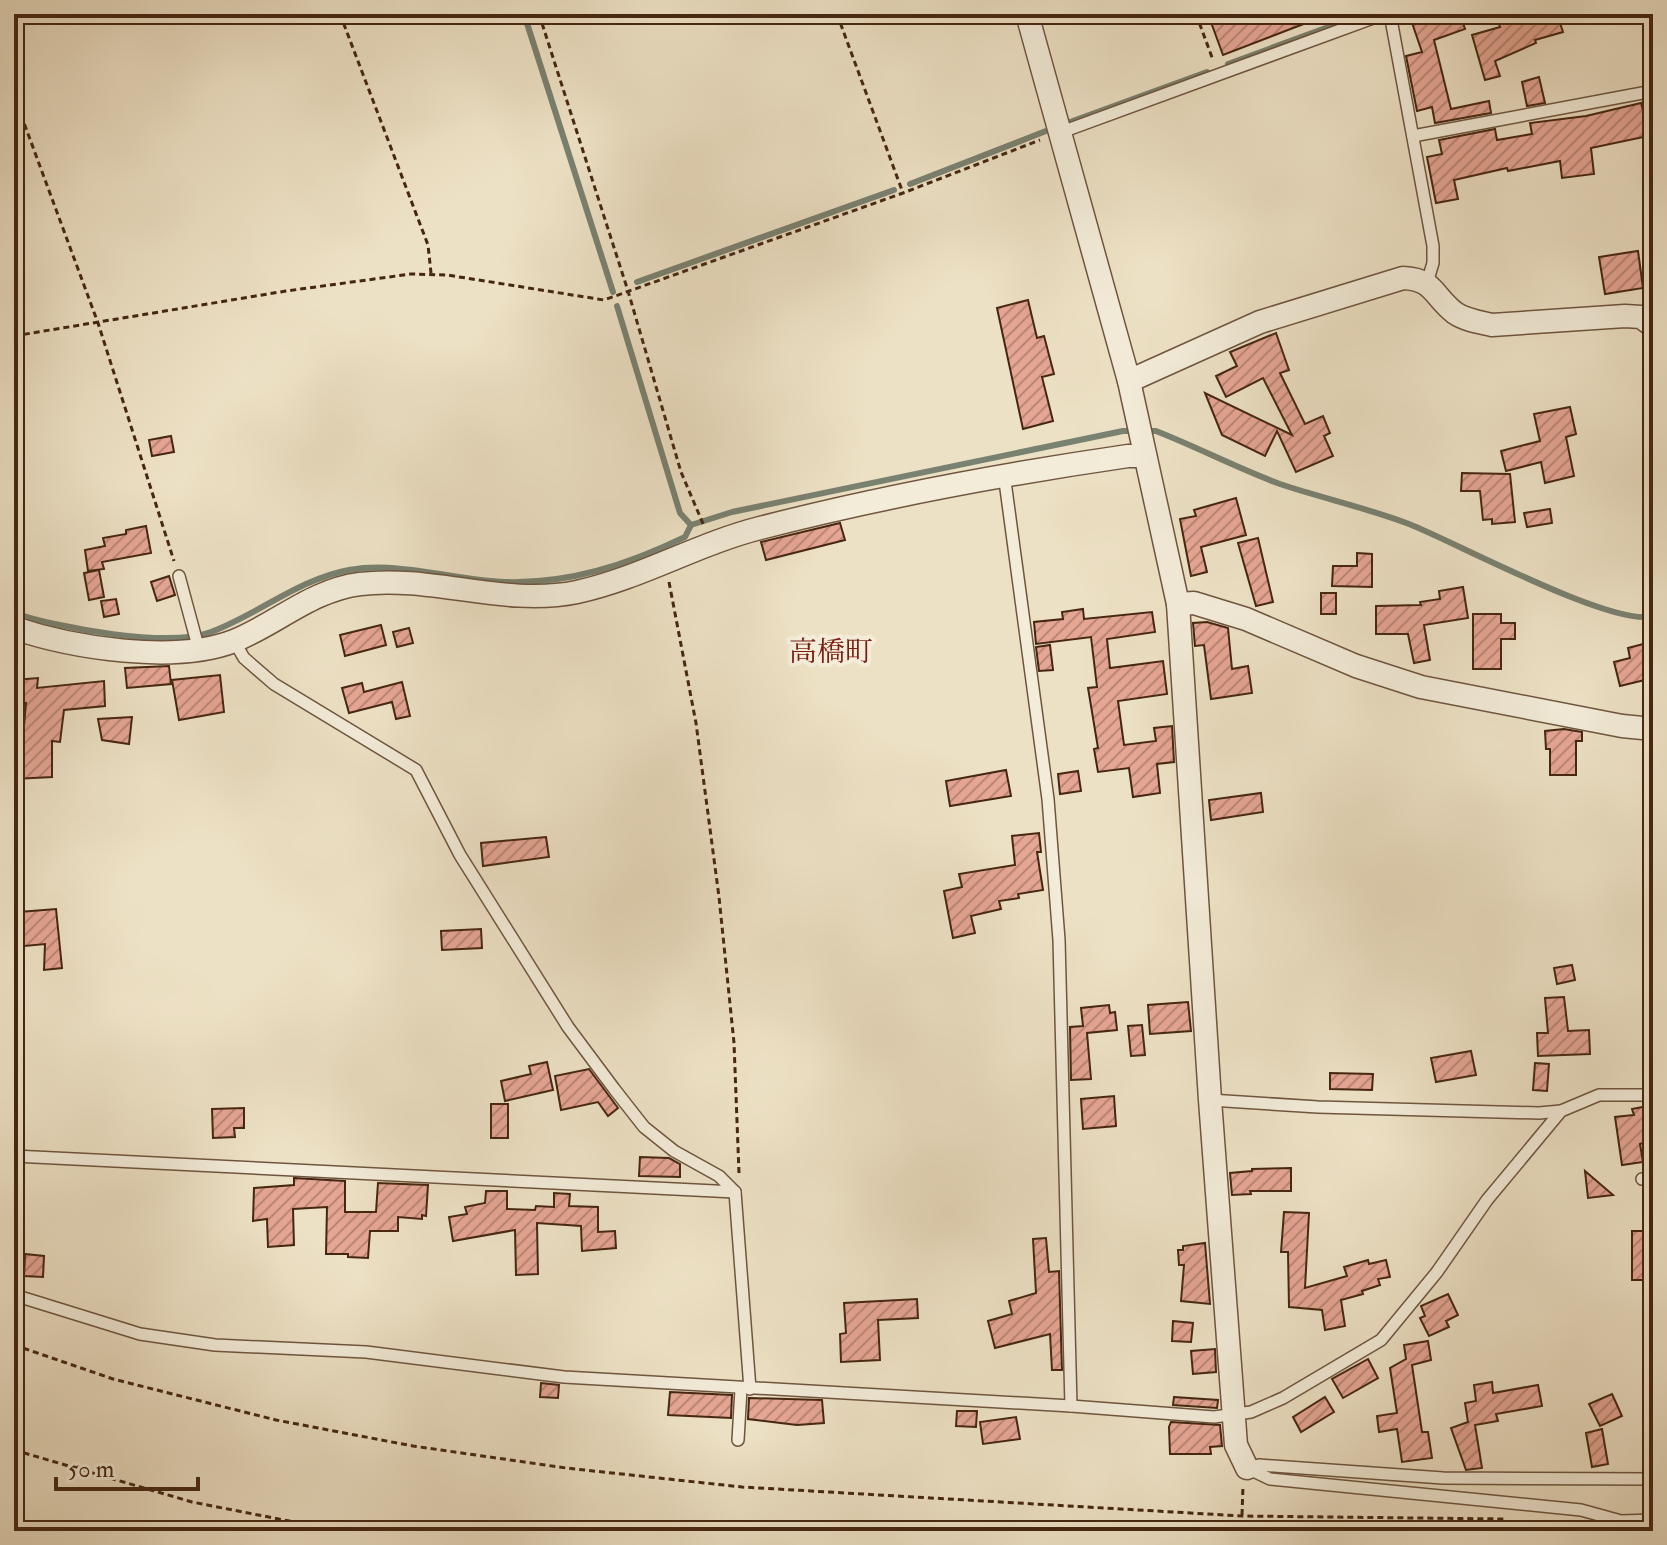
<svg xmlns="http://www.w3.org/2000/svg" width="1667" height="1545" viewBox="0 0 1667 1545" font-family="'IM FELL Double Pica','Noto Serif JP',serif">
<defs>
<pattern id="building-hatch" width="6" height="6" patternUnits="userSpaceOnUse" patternTransform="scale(2)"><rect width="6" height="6" fill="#e6a694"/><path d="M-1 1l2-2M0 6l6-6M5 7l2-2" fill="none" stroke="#bc8777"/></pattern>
</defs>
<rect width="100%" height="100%" fill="#ede1c5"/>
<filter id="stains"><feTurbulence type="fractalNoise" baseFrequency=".0025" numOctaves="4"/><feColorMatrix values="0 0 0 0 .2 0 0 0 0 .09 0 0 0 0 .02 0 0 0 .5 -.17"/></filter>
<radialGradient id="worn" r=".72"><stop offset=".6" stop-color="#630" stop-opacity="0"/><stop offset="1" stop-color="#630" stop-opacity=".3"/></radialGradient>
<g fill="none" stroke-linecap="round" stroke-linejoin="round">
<!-- stream -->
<g stroke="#798170" stroke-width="6">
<polyline points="524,14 613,292"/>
<polyline points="1228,64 1364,14"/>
<polyline points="1070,122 1207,72"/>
<polyline points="910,184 1046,131"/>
<polyline points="637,282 894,190"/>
<polyline points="617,306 680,513 691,525"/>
<path d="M 1146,431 L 1156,431 C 1197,447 1239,469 1280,484 C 1322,498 1367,508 1409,524 C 1455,542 1614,628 1653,616"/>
<path d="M 14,613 C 58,628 168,648 211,632 C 257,615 299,579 349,570 C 401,561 453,580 505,582 C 569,584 627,565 685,537 L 691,525 L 732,512 L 1123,431 L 1135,431"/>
</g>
</g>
<!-- building -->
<g fill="url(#building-hatch)" stroke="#452612" stroke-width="2">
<polygon points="1208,14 1327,14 1327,15 1223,55"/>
<polygon points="1409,14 1460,14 1465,29 1434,40 1451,109 1489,101 1491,113 1435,123 1432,107 1417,111 1406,56 1422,52"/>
<polygon points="1495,14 1557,14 1563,32 1535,40 1536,43 1495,61 1500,76 1485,80 1472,35 1500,27"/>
<polygon points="1539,77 1545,103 1527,106 1522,82"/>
<polygon points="1641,103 1644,114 1653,113 1653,135 1591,148 1594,174 1562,178 1560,161 1508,171 1507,168 1454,180 1458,199 1436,203 1427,157 1442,154 1439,140 1495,129 1497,140 1532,134 1530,123 1586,116"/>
<polygon points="1638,251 1643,288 1605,294 1599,257"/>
<polygon points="1028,300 1037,338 1044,336 1054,374 1042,377 1053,421 1023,429 997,308"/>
<polygon points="1276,333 1289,370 1280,373 1305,424 1323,416 1330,433 1324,436 1333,456 1296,472 1277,431 1265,456 1222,435 1205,393 1292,435 1263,378 1226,397 1216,376 1237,366 1230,352"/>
<polygon points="1570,407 1576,434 1566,437 1574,476 1545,483 1541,462 1506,471 1501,451 1540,441 1534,414"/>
<polygon points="171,436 174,452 152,456 149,440"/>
<polygon points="1462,473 1510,474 1515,522 1492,524 1492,519 1483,520 1480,491 1461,491"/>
<polygon points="1236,498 1246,535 1201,547 1207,572 1191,576 1180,519 1196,516 1194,510"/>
<polygon points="1550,509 1552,523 1527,527 1524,513"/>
<polygon points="840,523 845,540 766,560 761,542"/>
<polygon points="146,526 151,553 102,562 104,569 88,571 85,550 105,546 103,538 126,534 126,530"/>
<polygon points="1258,538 1273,602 1256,606 1238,543"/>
<polygon points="1357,553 1372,554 1372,587 1332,586 1333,566 1357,566"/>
<polygon points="99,570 104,597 89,600 84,573"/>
<polygon points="169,576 175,595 157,601 151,582"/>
<polygon points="1463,587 1468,618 1424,625 1430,660 1414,663 1408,634 1376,634 1376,606 1421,605 1420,602 1440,599 1439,591"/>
<rect x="1321" y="593" width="15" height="21"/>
<polygon points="116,599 119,614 104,617 101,601"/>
<polygon points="1083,609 1084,619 1152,612 1155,632 1107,639 1110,668 1163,661 1167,694 1118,701 1124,745 1156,741 1154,728 1172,726 1174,762 1157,764 1160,793 1133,797 1129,768 1098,772 1094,749 1098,748 1088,688 1097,687 1091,637 1036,644 1034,622 1063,619 1062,612"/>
<polygon points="1473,614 1501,614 1501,623 1515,623 1515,639 1501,639 1501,669 1473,669"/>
<polygon points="1207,622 1228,628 1232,669 1248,666 1252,693 1211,699 1204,645 1195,646 1193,623"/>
<polygon points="381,625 386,645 345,656 340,635"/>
<polygon points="409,628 413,643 397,647 393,632"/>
<polygon points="1647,643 1653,678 1620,686 1614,662 1630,658 1628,648"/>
<polygon points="1050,645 1053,670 1039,671 1036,647"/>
<polygon points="169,666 171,684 127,688 125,668"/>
<polygon points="220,675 224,712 179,720 172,680"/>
<polygon points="38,678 37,688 104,681 105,706 64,710 60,742 52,741 52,777 14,779 14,760 21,760 26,703 14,702 14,680"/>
<polygon points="402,682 410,716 396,719 392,702 349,713 342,688 362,683 364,692"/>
<polygon points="132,717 129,744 102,740 98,719"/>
<polygon points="1564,729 1582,732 1582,741 1576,741 1576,775 1550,775 1550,749 1546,749 1545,731"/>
<polygon points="1006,770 1011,796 950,806 946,781"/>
<polygon points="1078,771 1081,791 1060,794 1058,774"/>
<polygon points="1261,793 1263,812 1211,820 1209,800"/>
<polygon points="1039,833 1041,852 1037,852 1043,890 1018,894 1019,898 999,901 1001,909 971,916 975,933 953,938 944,891 962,887 959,874 1015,865 1012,836"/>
<polygon points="546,837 549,857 483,866 481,843"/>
<polygon points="56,909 62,968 44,970 45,944 14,947 14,921 17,921 19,912"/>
<polygon points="481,929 482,948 442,950 441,931"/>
<polygon points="1572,965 1575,980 1557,984 1554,968"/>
<polygon points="1564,997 1568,1031 1589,1030 1590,1054 1538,1056 1537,1033 1548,1033 1545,998"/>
<polygon points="1188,1002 1191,1031 1150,1034 1148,1005"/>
<polygon points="1109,1005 1110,1013 1115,1012 1117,1030 1087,1033 1091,1079 1071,1080 1070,1027 1083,1026 1081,1008"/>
<polygon points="1142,1025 1145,1055 1131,1056 1128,1026"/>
<polygon points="1471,1051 1476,1075 1436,1082 1431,1058"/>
<polygon points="547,1062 553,1090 505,1101 501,1081 531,1074 529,1066"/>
<polygon points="1535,1063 1549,1064 1547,1091 1533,1090"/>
<polygon points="589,1069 618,1108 608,1116 598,1102 561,1110 555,1076"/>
<polygon points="1330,1073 1373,1074 1372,1090 1330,1089"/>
<polygon points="1114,1096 1116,1126 1083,1129 1081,1099"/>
<rect x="491" y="1104" width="17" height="34"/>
<polygon points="1653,1105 1653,1141 1640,1144 1643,1162 1622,1165 1615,1117 1634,1115 1632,1109"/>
<polygon points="244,1108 244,1128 234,1128 235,1137 213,1138 212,1109"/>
<polygon points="640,1157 669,1158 680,1164 680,1177 639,1176"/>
<polygon points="1291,1168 1291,1191 1250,1191 1251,1194 1232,1195 1230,1173 1252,1171 1252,1169"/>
<polygon points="1585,1171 1613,1195 1588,1198"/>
<polygon points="294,1178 345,1181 345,1212 376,1212 378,1183 428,1185 426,1216 422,1215 422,1219 398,1217 398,1231 370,1231 368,1258 348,1257 348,1254 326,1254 327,1207 293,1209 294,1245 268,1247 267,1219 253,1221 254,1188 294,1185"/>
<polygon points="486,1191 507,1191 507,1209 535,1210 536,1206 554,1207 554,1193 570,1194 569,1206 598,1207 598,1232 615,1231 616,1248 582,1251 581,1226 537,1223 538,1274 516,1275 515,1230 453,1241 449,1217 467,1214 465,1207 485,1203"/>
<polygon points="1284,1212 1309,1213 1305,1288 1347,1276 1344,1267 1368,1260 1369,1264 1386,1260 1390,1277 1378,1279 1380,1285 1362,1291 1363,1294 1341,1300 1345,1326 1325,1330 1322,1310 1289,1307 1288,1252 1281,1252"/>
<rect x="1632" y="1231" width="21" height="49"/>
<polygon points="1046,1238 1049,1272 1059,1271 1062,1370 1052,1370 1050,1334 995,1348 988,1321 1012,1314 1009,1301 1036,1293 1033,1239"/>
<polygon points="1205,1243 1210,1304 1181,1301 1184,1265 1179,1265 1178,1250 1183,1250 1183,1246"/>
<polygon points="25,1254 44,1256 43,1277 24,1276"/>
<polygon points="1448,1294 1458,1315 1446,1321 1449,1327 1429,1336 1420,1318 1425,1316 1421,1306"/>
<polygon points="917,1299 918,1318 878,1320 880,1360 841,1362 840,1334 846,1333 844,1303"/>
<polygon points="1173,1321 1193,1323 1191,1342 1172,1341"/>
<polygon points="1428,1341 1431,1360 1412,1365 1422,1432 1428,1432 1432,1458 1402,1462 1397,1429 1379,1432 1377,1416 1397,1413 1390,1368 1406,1359 1404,1345"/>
<polygon points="1215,1349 1216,1372 1193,1374 1191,1351"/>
<polygon points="1368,1359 1378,1378 1343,1398 1332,1379"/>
<polygon points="1492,1382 1493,1393 1538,1385 1542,1406 1496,1414 1498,1421 1475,1425 1482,1468 1466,1470 1451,1428 1468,1422 1465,1403 1476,1401 1474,1385"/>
<polygon points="541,1383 559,1385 558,1398 540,1397"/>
<polygon points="670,1392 732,1395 731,1418 668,1415"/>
<polygon points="1612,1394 1622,1416 1600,1426 1589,1404"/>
<polygon points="1174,1397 1218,1400 1217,1408 1173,1405"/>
<polygon points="1325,1397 1334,1412 1301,1432 1293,1417"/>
<polygon points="749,1398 822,1400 824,1423 797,1425 748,1419"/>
<polygon points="957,1411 977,1411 976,1427 956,1426"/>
<polygon points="1016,1417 1020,1439 983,1444 980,1422"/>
<polygon points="1171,1422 1220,1425 1222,1446 1210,1447 1211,1454 1170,1454 1169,1427"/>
<polygon points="1602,1429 1608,1464 1592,1467 1586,1433"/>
</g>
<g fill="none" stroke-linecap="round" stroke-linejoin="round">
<defs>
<g id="service">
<polyline points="1390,14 1433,246 1433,263 1427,283"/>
<polyline points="1059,133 1384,14"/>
<polyline points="1413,136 1653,91"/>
<polyline points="1004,474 1048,799 1059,940 1071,1406"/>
<polyline points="179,576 199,650"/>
<polyline points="234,641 244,658 274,684 416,770 460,855 568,1027 615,1090 644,1127 674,1151 719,1176 735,1192 750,1389"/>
<polyline points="1210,1100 1318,1107 1539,1113 1561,1111"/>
<polyline points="14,1156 735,1192"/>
<polyline points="1642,1179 1653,1178"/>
<polyline points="14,1295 140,1334 215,1345 366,1352 564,1377 1071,1406 1214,1417 1251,1412 1283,1398 1381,1340 1437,1272 1487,1200 1561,1111 1599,1095 1653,1095"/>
<polyline points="738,1440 741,1389"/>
<polyline points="1247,1468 1270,1479 1581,1510 1621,1521 1653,1520"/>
<polyline points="1247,1468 1259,1465 1443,1478 1653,1479"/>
</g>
<g id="minor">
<polyline points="1027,14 1129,381 1178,604 1210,1100 1236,1445 1247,1468"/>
<path d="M 1129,381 L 1260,322 L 1403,278 C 1434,279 1433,296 1455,313 C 1465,320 1479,322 1492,325 L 1625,316 L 1641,317 L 1653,326"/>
<polyline points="1178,604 1194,603 1246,619 1356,666 1421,687 1622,726 1653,729"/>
<path d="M 14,628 C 73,648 175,664 234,641 C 278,623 312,590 360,584 C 432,575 505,607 577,592 C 641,578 697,544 760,528 C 881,497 1004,474 1128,456 L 1145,456"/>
</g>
</defs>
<!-- service casing -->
<use href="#service" stroke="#6f553f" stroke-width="14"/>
<!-- minor casing -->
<use href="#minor" stroke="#6f553f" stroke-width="25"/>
<!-- path -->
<g stroke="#452612" stroke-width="3" stroke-dasharray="6 4" stroke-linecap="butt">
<polyline points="340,14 428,245 431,273"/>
<polyline points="539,14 628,291 681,472 704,526"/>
<polyline points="837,14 903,193"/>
<polyline points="1196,14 1213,60"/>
<polyline points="14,96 98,323 174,561"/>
<polyline points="14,336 286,291 411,274 447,275 604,300 903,193 1040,140"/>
<polyline points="669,582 696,723 719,897 734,1043 739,1173"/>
<polyline points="14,1345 113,1379 276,1420 413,1446 566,1468 742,1487 1242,1516 1506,1519"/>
<polyline points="14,1450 192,1502 340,1531"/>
<polyline points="1242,1515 1243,1486"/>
</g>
<!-- service -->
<use href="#service" stroke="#f3ecd9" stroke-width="11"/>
<!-- minor -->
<use href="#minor" stroke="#f3ecd9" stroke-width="22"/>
</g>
<g text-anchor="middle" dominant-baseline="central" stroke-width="8" stroke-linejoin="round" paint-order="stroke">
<!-- quarter labels -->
<g font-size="28" fill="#7a1f14" stroke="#f3ecd9">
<text x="831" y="652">高橋町</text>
</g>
</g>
<!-- margin -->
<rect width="1667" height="1545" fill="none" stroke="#ede1c5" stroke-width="48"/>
<rect x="16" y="16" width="1635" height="1513" fill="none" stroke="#452612" stroke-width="4"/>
<rect x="24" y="24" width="1619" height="1497" fill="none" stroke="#452612" stroke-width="2"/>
<!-- scale -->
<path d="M56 1477v12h142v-12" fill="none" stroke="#452612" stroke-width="4"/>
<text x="68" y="1477" font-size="24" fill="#452612" stroke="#f3ecd9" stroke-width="6" paint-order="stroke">50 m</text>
<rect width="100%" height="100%" filter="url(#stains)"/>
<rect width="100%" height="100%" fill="url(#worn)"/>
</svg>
